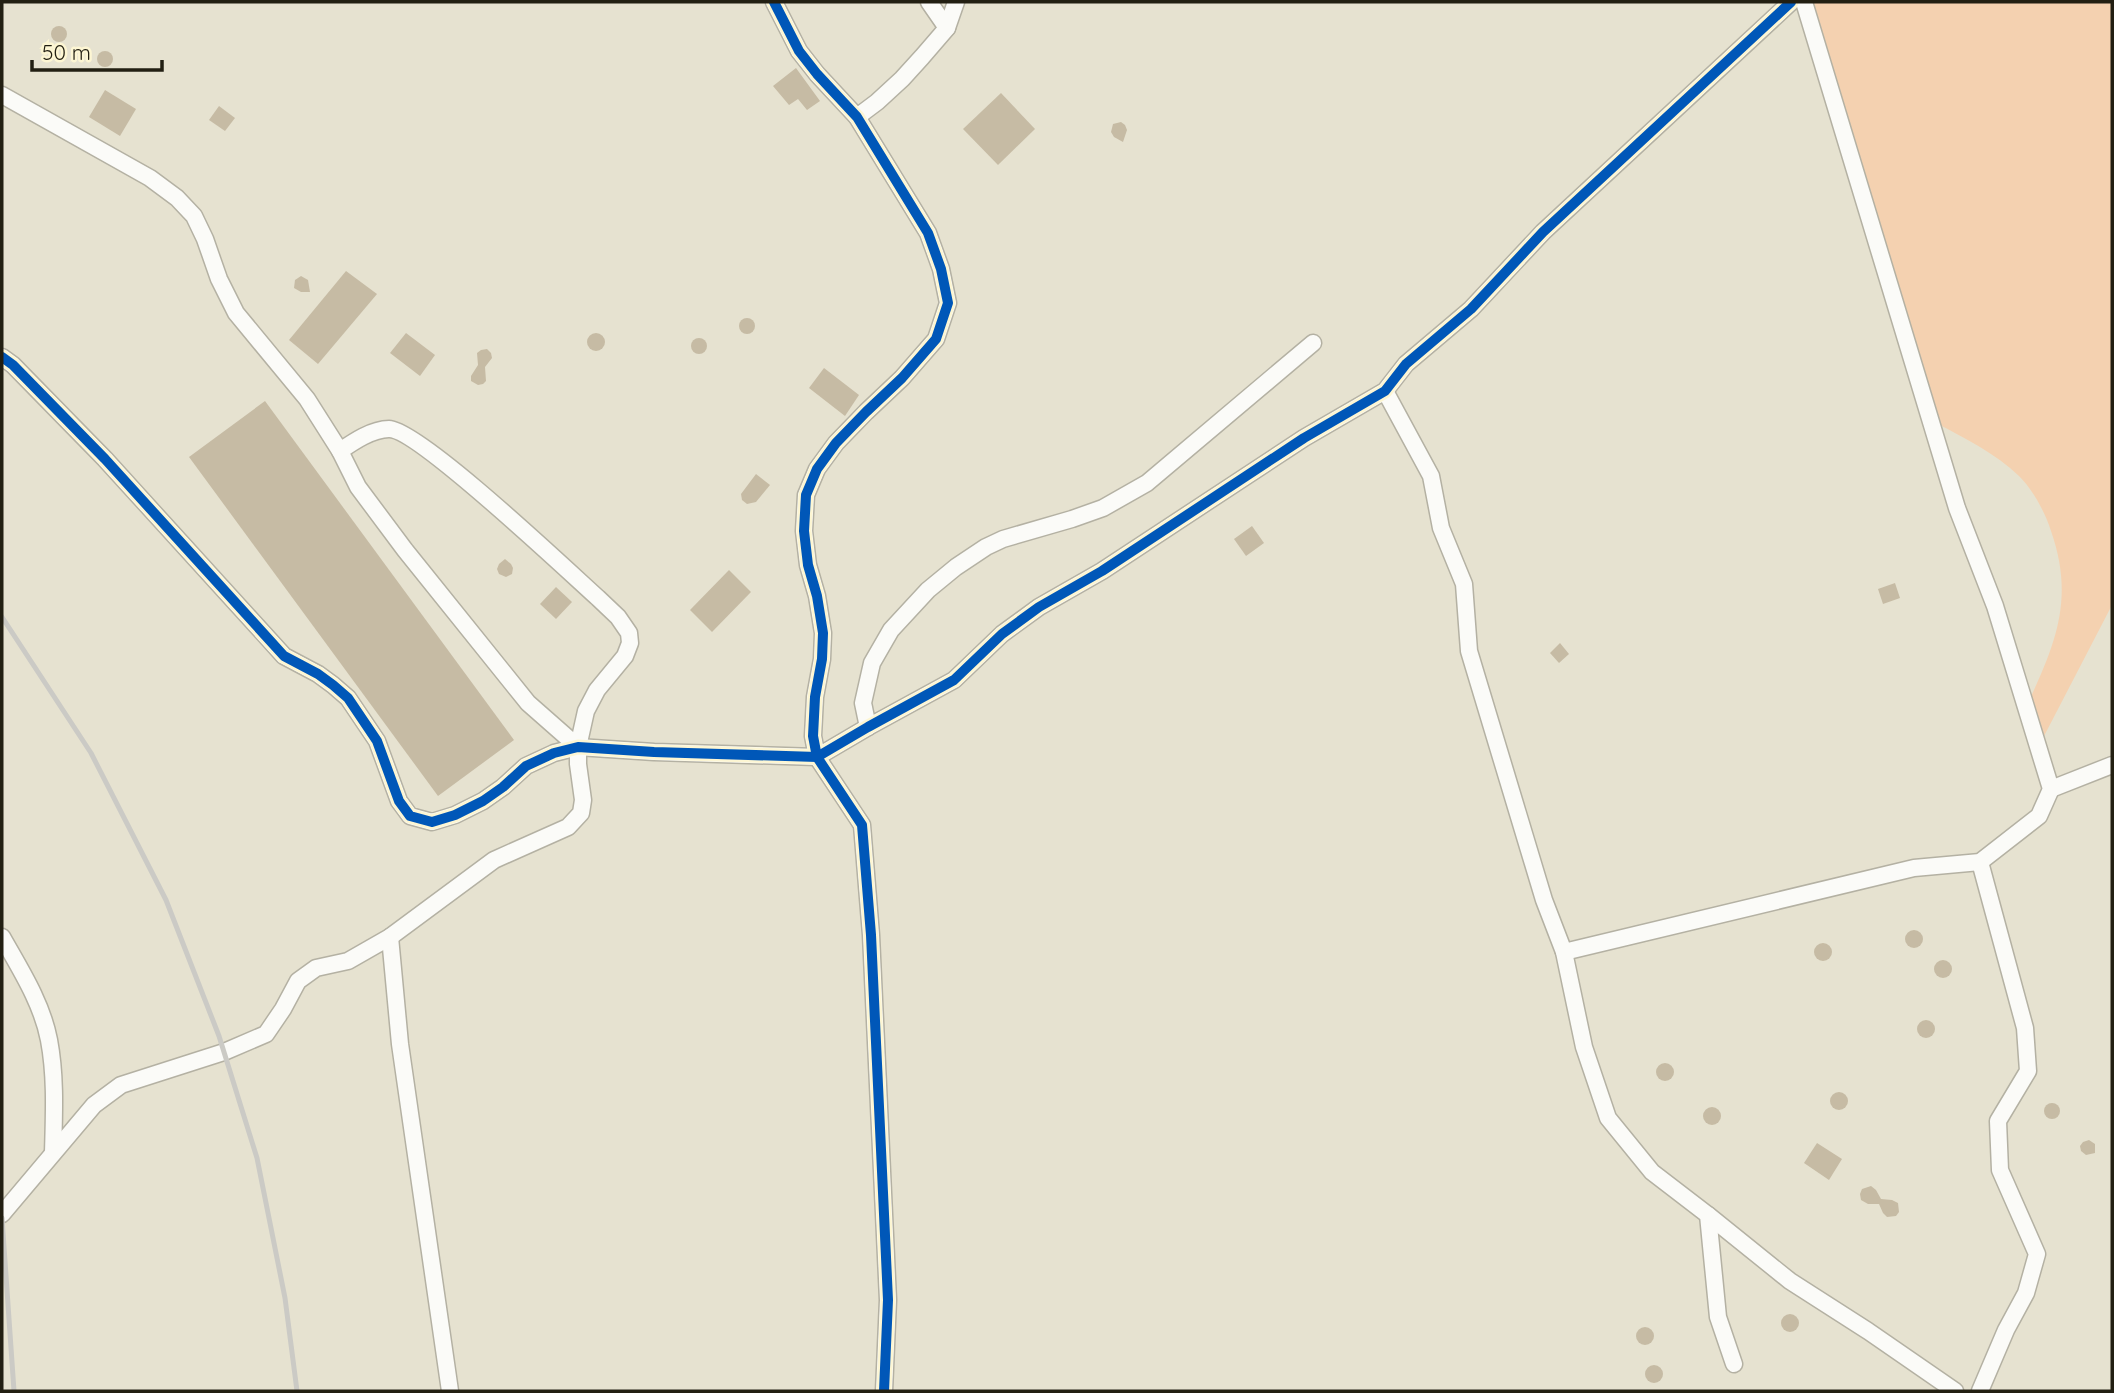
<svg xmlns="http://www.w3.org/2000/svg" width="2114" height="1393" viewBox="0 0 2114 1393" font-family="Quicksand,sans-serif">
<rect width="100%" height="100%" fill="#e6e2d0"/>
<!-- green -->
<path fill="#f4d1b0" d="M 1811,2 L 2112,2 L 2112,605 L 2043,738 L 2029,701 C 2057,640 2074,597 2051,531 C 2045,512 2033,490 2019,476 C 1995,453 1966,439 1938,424 Z"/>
<!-- building -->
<g fill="#c6bba4">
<circle cx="59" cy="34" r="8"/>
<circle cx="105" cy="59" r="8"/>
<polygon points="796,68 820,101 807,110 798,99 789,105 773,86"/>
<polygon points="105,90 136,109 120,136 89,117"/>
<polygon points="1001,93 1035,129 998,165 963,129"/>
<polygon points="219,106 235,118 225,131 209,120"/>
<polygon points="1121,122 1125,125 1127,130 1123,142 1114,137 1111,132 1113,124"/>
<polygon points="346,271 377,294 318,364 289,340"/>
<polygon points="301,276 308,280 310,292 301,292 294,288 295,280"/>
<circle cx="747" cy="326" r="8"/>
<polygon points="406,333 435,355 420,376 390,353"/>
<circle cx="596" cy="342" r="9"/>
<circle cx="699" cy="346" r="8"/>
<polygon points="487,349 491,353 492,358 485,367 486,381 483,384 478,385 471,381 471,376 478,365 477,353 481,350"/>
<polygon points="824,368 859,395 845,416 809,388"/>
<polygon points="265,401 514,740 438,796 189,457"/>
<polygon points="756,474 770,485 756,502 747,504 742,500 741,494"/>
<polygon points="1252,526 1264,543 1246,556 1234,539"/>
<polygon points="505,559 511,564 513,568 512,574 506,577 499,574 497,569 499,564"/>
<polygon points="729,570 751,592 712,632 690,610"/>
<polygon points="1895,583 1900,598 1883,604 1878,589"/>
<polygon points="556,587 572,602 556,619 540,604"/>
<polygon points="1560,643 1569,654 1559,663 1550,653"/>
<circle cx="1914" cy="939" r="9"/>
<circle cx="1823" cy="952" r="9"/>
<circle cx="1943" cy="969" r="9"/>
<circle cx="1926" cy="1029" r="9"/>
<circle cx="1665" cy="1072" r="9"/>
<circle cx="1839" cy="1101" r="9"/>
<circle cx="2052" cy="1111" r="8"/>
<circle cx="1712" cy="1116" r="9"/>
<polygon points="2089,1140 2095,1144 2095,1153 2086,1155 2081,1151 2080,1146 2083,1142"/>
<polygon points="1817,1143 1842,1159 1829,1180 1804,1163"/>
<polygon points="1871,1186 1876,1190 1881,1199 1892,1200 1898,1203 1899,1212 1896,1216 1887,1217 1883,1213 1879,1204 1868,1204 1861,1200 1860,1194 1862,1189"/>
<circle cx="1790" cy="1323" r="9"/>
<circle cx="1645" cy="1336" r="9"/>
<circle cx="1654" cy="1374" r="9"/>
</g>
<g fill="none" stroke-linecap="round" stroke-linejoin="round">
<defs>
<g id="street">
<polyline points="774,2 799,51 817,74 857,117 928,233 941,269 948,303 936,339 902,378 866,412 836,443 817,469 806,495 804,531 808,565 817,596 823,633 822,659 815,697 813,736 817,757 862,825 871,935 888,1300 884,1391"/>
<polyline points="929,2 947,28"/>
<polyline points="2,95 150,178 177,198 194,216 205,239 219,279 236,313 307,399 340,451 358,487 405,550 528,703 578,747"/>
<polyline points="857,117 877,102 902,79 922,57 947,28 956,2"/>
<polyline points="2,357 13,365 105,459 284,656 318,674 333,685 348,698 377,741 399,801 410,816 432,822 455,815 483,801 503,787 526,766 554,753 578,747 654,752 817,757 868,727 954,680 1002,634 1039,607 1102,571 1304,438 1385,391 1406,364 1471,309 1543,232 1791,2"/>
<polyline points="1385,391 1431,476 1441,528 1464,584 1469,651 1544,900 1564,952 1584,1047 1608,1118 1652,1172 1708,1215 1718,1317 1734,1364"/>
<polyline points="868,727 863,703 872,663 891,630 928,590 956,567 986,547 1003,539 1072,519 1103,508 1147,483 1313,343"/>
<polyline points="2051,789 2112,765"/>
<path d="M 2,937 C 20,969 42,1003 49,1040 C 56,1077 54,1115 53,1153"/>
<polyline points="390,937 400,1044 450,1391"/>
<polyline points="1564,952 1914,868 1980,862 2039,816 2051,789 1995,606 1957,508 1804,2"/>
<path d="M 2,1214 L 94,1105 L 121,1085 L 224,1052 L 266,1034 L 283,1009 L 298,981 L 316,968 L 348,961 L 390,937 L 494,860 L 568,827 L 581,813 L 583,800 L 578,764 L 578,747 L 586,711 L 597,690 L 625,656 L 630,643 L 629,633 L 618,617 L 598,598 C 568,571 418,429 389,429 C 372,429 353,442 340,451"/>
<polyline points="1708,1215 1790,1281 1868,1331 1955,1391"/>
<polyline points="1980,1391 2006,1330 2026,1293 2037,1254 2000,1170 1998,1121 2028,1071 2025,1028 1980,862"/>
</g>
</defs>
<!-- street casing -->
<use href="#street" stroke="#b4b1a3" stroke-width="19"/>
<!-- street -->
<use href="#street" stroke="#fbfbf8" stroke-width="16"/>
<!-- rail -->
<g stroke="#cbcac5" stroke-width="5">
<polyline points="2,617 91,753 166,900 219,1036 257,1158 285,1298 297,1391"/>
<polyline points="2,1218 14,1391"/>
</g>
<defs>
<g id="cycleway">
<polyline points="774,2 799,51 817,74 857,117 928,233 941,269 948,303 936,339 902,378 866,412 836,443 817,469 806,495 804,531 808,565 817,596 823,633 822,659 815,697 813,736 817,757 862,825 871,935 888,1300 884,1391"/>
<polyline points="2,357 13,365 105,459 284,656 318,674 333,685 348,698 377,741 399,801 410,816 432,822 455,815 483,801 503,787 526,766 554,753 578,747 654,752 817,757 868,727 954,680 1002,634 1039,607 1102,571 1304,438 1385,391 1406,364 1471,309 1543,232 1791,2"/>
</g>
</defs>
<!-- cycleway casing -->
<use href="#cycleway" stroke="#fdf6d3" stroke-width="15"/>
<!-- cycleway -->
<use href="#cycleway" stroke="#0057b8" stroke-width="10"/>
</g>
<!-- border -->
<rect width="2114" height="1393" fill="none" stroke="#221f12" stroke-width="7"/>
<!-- scale -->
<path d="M32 60v10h130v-10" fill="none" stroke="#221f12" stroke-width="3.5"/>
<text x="42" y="60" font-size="21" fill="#221f12" stroke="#fdf6d3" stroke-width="5" paint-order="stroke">50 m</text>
</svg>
